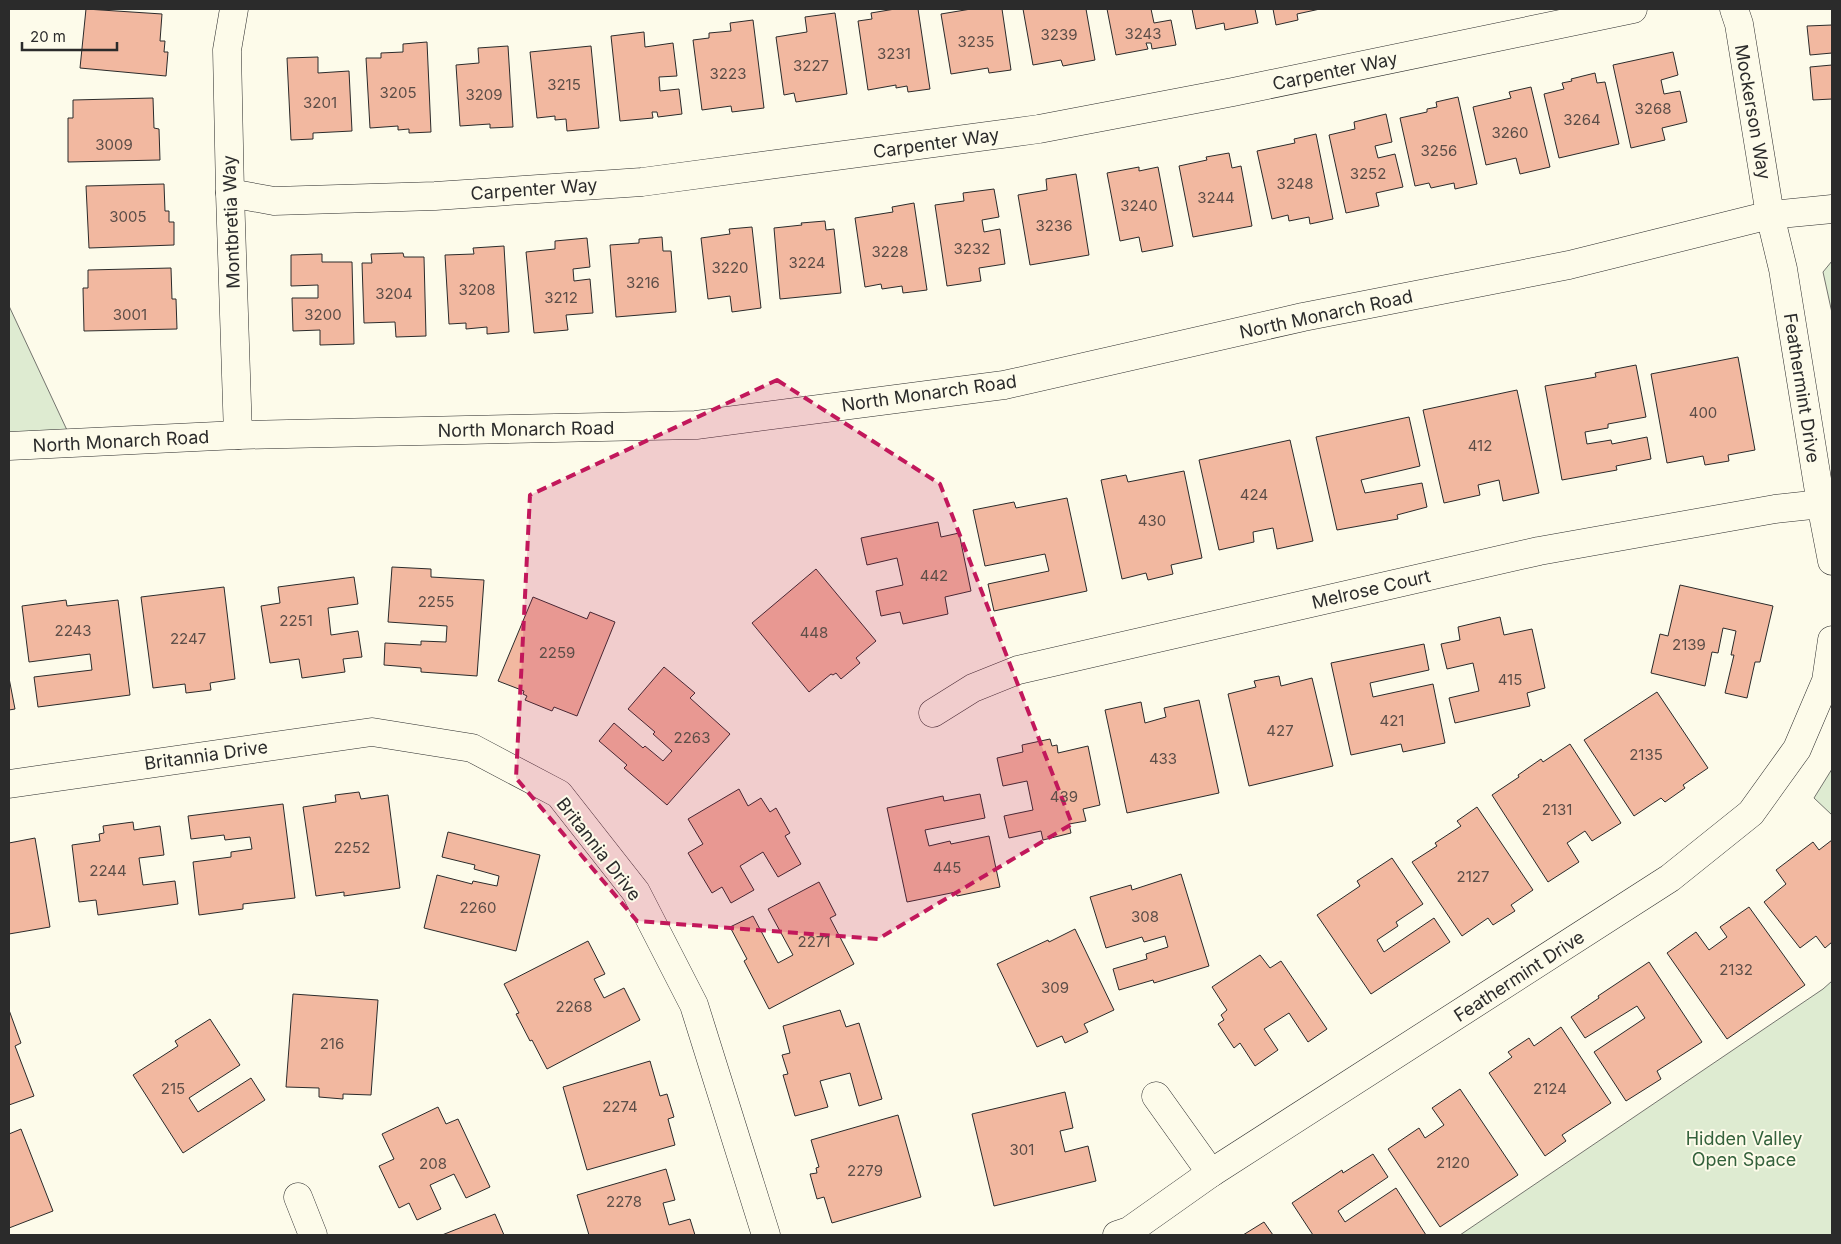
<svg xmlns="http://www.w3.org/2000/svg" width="1841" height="1244" viewBox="0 0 1841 1244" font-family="Inter,sans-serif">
<rect width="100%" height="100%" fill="#fdfbea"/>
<!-- green -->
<g fill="#deebd1" stroke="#74746e">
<polygon points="1832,261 1832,313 1823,272"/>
<polygon points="9,306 73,443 9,446"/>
<polygon points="1832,769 1832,815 1814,798"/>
<polygon points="1832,981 1832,1235 1460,1235 1823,989"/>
</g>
<!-- building -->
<g fill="#f2b8a0" stroke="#2b2b2b">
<polygon points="86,9 162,14 160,41 165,41 164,52 168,52 166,76 80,68"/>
<polygon points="895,9 918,9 930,89 908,92 907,86 896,88 896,85 868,90 858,21 872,19 871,13"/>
<polygon points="971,9 1002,9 1011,70 989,73 988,68 951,74 941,14"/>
<polygon points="1023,9 1086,9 1095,60 1063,66 1061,60 1033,65"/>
<polygon points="1107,9 1151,9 1154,23 1171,20 1176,45 1152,49 1151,43 1146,43 1148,49 1116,55"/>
<polygon points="1192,9 1255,9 1258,23 1225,30 1224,23 1196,29"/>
<polygon points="1273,9 1320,9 1297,14 1298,20 1276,25"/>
<polygon points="835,13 847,94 796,102 794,93 784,95 776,37 807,32 805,17"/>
<polygon points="753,20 764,108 732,112 731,106 702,110 693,40 709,38 709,33 731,31 730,23"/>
<polygon points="1832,25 1832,53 1810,55 1807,26"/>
<polygon points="644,32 645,47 673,43 677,76 659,77 660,91 679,89 682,114 658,117 657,112 652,112 653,118 620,121 611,36"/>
<polygon points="427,42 431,132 409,133 409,129 398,130 398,126 370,128 366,58 381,58 381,53 403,52 403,44"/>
<polygon points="508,46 513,127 490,128 490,124 460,126 456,65 479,63 478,48"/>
<polygon points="591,46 599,128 567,131 566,119 555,120 555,116 537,118 530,52"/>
<polygon points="1673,52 1678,75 1661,80 1664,94 1680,91 1687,122 1662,128 1665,140 1631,148 1613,65"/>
<polygon points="318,57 318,73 349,71 352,131 313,133 313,139 291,140 287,58"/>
<polygon points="1832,65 1832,99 1813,100 1810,67"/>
<polygon points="1595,73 1597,83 1605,82 1619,144 1559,158 1544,94 1564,89 1562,83 1572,81 1571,79"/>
<polygon points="1531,87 1550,167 1520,174 1516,158 1486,165 1473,107 1511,98 1509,92"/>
<polygon points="1458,97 1477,184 1455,189 1454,183 1431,188 1429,183 1415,186 1400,118 1427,112 1427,109 1437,107 1436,102"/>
<polygon points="153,98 154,128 159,129 160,160 68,162 68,118 73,118 73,100"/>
<polygon points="1386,114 1392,142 1375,146 1378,158 1395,154 1403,187 1376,193 1379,206 1346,213 1329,135 1355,129 1354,122"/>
<polygon points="1316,134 1333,219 1310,224 1309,217 1289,221 1288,215 1272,219 1257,151 1295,143 1294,139"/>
<polygon points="1229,153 1232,168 1241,166 1252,226 1193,237 1179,166 1207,160 1206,157"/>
<polygon points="1139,167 1139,171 1158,167 1173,246 1142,252 1139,237 1120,241 1107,173"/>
<polygon points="1076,174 1089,255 1030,265 1018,195 1047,190 1046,179"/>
<polygon points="164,184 165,211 169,211 169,222 174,222 174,245 89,248 86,186"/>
<polygon points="994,189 999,217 982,220 984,232 1000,229 1005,264 979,268 981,281 947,286 935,205 964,201 963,193"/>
<polygon points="914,203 927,290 903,293 902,286 882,289 881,284 865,287 855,218 893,212 892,207"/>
<polygon points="825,221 826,230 834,229 841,293 780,299 774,228 802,225 801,223"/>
<polygon points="752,227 761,308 732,312 730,296 708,299 701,238 730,234 729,229"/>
<polygon points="662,237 663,251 671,251 676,312 616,317 610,245 639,243 639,239"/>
<polygon points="587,238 590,267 573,269 574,281 590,279 593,313 566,315 568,330 534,333 526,252 555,249 555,241"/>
<polygon points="504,246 509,332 487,334 487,327 466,329 466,323 449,324 445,255 474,254 473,248"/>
<polygon points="403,253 404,257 424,257 426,336 396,337 395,322 364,323 362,263 372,263 371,254"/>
<polygon points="322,254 322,262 352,262 354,344 320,345 320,330 293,331 292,298 318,298 318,285 291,286 291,255"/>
<polygon points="171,268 172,299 176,299 177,329 84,331 83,288 88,288 88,270"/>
<polygon points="1738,357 1755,450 1728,455 1729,461 1705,465 1703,456 1667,463 1651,374"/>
<polygon points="1636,365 1646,417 1608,424 1608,428 1585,432 1587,444 1611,440 1612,444 1647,437 1651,459 1616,466 1617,470 1562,480 1545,386 1596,377 1595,373"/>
<polygon points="1517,390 1539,493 1503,501 1499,480 1478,485 1480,495 1444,503 1423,410"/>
<polygon points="1409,417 1420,466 1361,480 1365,493 1422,483 1427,507 1397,515 1398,519 1337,530 1316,437"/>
<polygon points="1290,440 1313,541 1277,549 1273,528 1253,532 1254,542 1219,550 1199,460"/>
<polygon points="1184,471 1202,558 1171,565 1173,574 1148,580 1146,573 1122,579 1101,480 1126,475 1128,482"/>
<polygon points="1067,498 1087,591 994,611 988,584 1049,571 1045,554 985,566 973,510 1014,502 1016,508"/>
<polygon points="938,522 941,537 959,533 971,591 945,597 948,614 903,624 900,612 881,616 876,591 903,585 897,558 867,565 861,538"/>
<polygon points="392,567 431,569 431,577 484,580 477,676 421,672 421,668 384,665 385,643 421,645 421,641 446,642 447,626 388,622"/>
<polygon points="816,569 876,641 856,658 860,663 841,679 836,673 833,675 831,674 809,692 752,623"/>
<polygon points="354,577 358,604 328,608 331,635 358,631 362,657 343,659 345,672 302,678 299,659 270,663 261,606 280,603 278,587"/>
<polygon points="1680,585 1773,606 1760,662 1755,662 1747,698 1725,693 1734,655 1731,655 1736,631 1723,628 1718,653 1712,652 1705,686 1651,673 1660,634 1668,636"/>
<polygon points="224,587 235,679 210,683 211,690 186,693 185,684 153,688 141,597"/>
<polygon points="533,597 587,619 590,612 615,622 577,716 554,707 552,711 525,700 527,696 523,694 524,691 498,681"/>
<polygon points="66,600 67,606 118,600 130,695 38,707 34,677 92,670 90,654 29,662 22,606"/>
<polygon points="1500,617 1504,635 1532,629 1545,688 1527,693 1530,706 1455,723 1449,698 1479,691 1473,663 1447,669 1441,644 1460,640 1458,627"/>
<polygon points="1424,644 1429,670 1370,683 1373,697 1433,684 1445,743 1403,752 1401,744 1351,755 1331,663"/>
<polygon points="664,667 695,693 690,698 730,734 667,805 624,768 627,765 599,741 614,723 643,748 645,746 663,761 672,751 653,734 655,732 628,709"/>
<polygon points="1279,676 1281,686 1312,678 1333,766 1249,786 1228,694 1256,687 1254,681"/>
<polygon points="9,678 15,709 9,710"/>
<polygon points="1657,692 1708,768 1683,785 1685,788 1665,802 1661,798 1634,816 1584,740"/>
<polygon points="1199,700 1219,793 1127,813 1105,710 1141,702 1145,723 1166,717 1164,708"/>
<polygon points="1050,739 1052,746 1057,745 1058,753 1088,746 1100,805 1083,809 1086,821 1069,824 1071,833 1043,840 1041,831 1009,838 1004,816 1033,810 1027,781 1003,786 997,758 1023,752 1022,745"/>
<polygon points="1570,744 1621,823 1592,841 1585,831 1567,843 1579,862 1548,882 1492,795 1519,777 1518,775 1541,759 1543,762"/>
<polygon points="739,789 748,806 761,798 770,812 776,808 790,833 785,836 801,864 778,877 763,852 740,866 754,890 731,903 722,887 712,893 688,853 703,844 688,819"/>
<polygon points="359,792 361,799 388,795 400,888 344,896 344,892 316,896 303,807 336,802 335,795"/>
<polygon points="980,794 985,818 925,830 929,846 950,841 951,844 989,836 1000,887 957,896 956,892 907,902 887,808 943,796 944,801"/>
<polygon points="283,804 295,898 243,904 243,909 199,915 193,862 231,857 231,852 252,849 250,837 225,840 224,835 191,839 188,816"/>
<polygon points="1477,807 1533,890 1511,905 1515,911 1493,925 1488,918 1462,936 1412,862 1437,846 1435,843 1461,826 1457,821"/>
<polygon points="133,822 134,830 160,826 164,855 139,858 143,885 175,881 178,904 98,915 96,900 79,902 72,845 100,841 99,834 104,833 103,826"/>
<polygon points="448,832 540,855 516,951 424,928 437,875 472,884 473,881 497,886 499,876 474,869 475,865 442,857"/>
<polygon points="35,838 50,927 9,934 9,843"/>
<polygon points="1832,840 1832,942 1825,948 1816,936 1800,948 1764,902 1786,884 1776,870 1813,842 1819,850"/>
<polygon points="1392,858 1423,904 1396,922 1398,926 1377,940 1384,952 1434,918 1450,942 1371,994 1317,915 1360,886 1357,881"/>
<polygon points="1181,874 1209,966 1154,983 1153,980 1119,990 1113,969 1147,959 1146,954 1168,947 1165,936 1144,942 1142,937 1106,948 1090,897 1131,885 1132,890"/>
<polygon points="819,882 836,915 830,918 854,964 769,1009 744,961 747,959 730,927 753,916 778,963 793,955 768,909"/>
<polygon points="1749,907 1805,985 1727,1039 1667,953 1696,932 1709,950 1727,937 1720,927"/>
<polygon points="1075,929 1114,1010 1084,1024 1088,1032 1065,1043 1062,1036 1037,1047 997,964 1048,940 1049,942"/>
<polygon points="588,941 605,974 594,979 604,998 624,988 640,1020 547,1069 532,1040 530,1041 516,1014 519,1013 504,984"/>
<polygon points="1260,955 1270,968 1281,961 1327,1029 1308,1042 1289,1013 1264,1029 1278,1050 1255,1066 1240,1043 1234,1048 1218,1024 1224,1020 1221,1015 1227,1010 1212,987"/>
<polygon points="1649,962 1702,1042 1657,1071 1661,1079 1626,1101 1594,1052 1645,1018 1637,1006 1585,1038 1571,1017 1599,998 1598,996"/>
<polygon points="293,994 378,1000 371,1095 343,1094 343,1099 319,1097 319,1088 286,1087"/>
<polygon points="9,1010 21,1043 15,1046 34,1096 9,1105"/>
<polygon points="840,1010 846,1027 859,1023 882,1099 859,1106 850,1073 820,1081 828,1107 795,1116 783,1075 788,1074 782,1055 790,1053 783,1026"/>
<polygon points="210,1019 240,1065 189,1098 198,1112 251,1078 265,1100 183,1153 133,1075 178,1046 175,1041"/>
<polygon points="1561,1027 1611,1103 1562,1135 1566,1141 1545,1156 1489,1073 1512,1057 1508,1052 1529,1038 1534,1046"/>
<polygon points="650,1061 660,1096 667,1094 674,1117 668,1119 675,1145 587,1170 563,1087"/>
<polygon points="1460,1089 1518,1175 1440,1227 1388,1149 1419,1128 1425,1138 1444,1125 1432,1108"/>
<polygon points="1065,1092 1073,1128 1060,1131 1065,1152 1088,1146 1096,1181 994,1206 972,1114"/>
<polygon points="438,1107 446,1124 458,1119 490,1187 466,1198 454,1174 430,1185 441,1209 417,1220 409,1203 399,1208 379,1166 394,1159 382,1134"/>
<polygon points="898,1115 921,1197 832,1223 824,1197 817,1199 810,1174 817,1173 816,1168 819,1167 811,1140"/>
<polygon points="21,1129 53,1211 9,1228 9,1134"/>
<polygon points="1373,1154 1388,1177 1338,1211 1345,1222 1396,1188 1426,1235 1313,1235 1292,1203 1342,1170 1343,1173"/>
<polygon points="666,1169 675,1200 663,1203 669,1225 690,1219 695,1235 589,1235 577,1195"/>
<polygon points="495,1214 504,1235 442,1235"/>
<polygon points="1264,1222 1273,1235 1243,1235"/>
</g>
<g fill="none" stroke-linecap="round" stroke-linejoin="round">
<defs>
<g id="minor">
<polyline points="234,9 227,50 230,193 238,435"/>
<polyline points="1734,9 1739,24 1770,215 1783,269 1821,504 1832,561"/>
<polyline points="230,193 274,201 435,196 642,182 1039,129 1233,92 1633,9"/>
<polyline points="9,446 238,435 696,425 1004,385 1303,317 1569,265 1770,215 1832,209"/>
<polyline points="933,713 973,688 1018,670 1539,551 1775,509 1821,504"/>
<polyline points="9,784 372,732 472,748 559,794 636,892 694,1005 766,1235"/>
<polyline points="1156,1096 1211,1173"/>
<polyline points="298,1197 313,1235"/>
<polyline points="1117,1235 1129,1231 1211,1173 1670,878 1751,813 1797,749 1826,681 1832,640"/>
</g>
</defs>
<!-- minor casing -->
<use href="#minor" stroke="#2b2b2b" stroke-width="29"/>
<!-- minor -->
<use href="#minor" stroke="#fdfbea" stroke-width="28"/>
</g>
<!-- marked area -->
<path fill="#c2185b" fill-opacity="0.2" stroke="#c2185b" stroke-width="4" stroke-dasharray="10 6" stroke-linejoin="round" d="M 777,380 L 940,484 L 1072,824 L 878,939 L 637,921 L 516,778 L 530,495 Z"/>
<g text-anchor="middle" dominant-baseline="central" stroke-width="4" stroke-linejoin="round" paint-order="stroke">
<!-- number labels -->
<g font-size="15" fill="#5d4e48">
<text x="1143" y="33">3243</text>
<text x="1059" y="34">3239</text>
<text x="976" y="41">3235</text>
<text x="894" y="53">3231</text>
<text x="811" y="65">3227</text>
<text x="728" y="73">3223</text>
<text x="564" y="84">3215</text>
<text x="398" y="92">3205</text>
<text x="484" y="94">3209</text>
<text x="320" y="102">3201</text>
<text x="1653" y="108">3268</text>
<text x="1582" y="119">3264</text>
<text x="1510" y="132">3260</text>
<text x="114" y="144">3009</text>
<text x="1439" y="150">3256</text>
<text x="1368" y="173">3252</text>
<text x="1295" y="183">3248</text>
<text x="1216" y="197">3244</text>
<text x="1139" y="205">3240</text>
<text x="128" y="216">3005</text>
<text x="1054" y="225">3236</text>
<text x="972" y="248">3232</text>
<text x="890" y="251">3228</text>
<text x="807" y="262">3224</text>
<text x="730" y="267">3220</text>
<text x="643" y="282">3216</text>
<text x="477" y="289">3208</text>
<text x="394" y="293">3204</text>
<text x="561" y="297">3212</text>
<text x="130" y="314">3001</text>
<text x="323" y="314">3200</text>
<text x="1703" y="412">400</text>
<text x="1480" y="445">412</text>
<text x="1254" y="494">424</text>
<text x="1152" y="520">430</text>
<text x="934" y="575">442</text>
<text x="436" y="601">2255</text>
<text x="296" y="620">2251</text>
<text x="73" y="630">2243</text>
<text x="814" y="632">448</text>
<text x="188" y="638">2247</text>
<text x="1689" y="644">2139</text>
<text x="557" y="652">2259</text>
<text x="1510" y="679">415</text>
<text x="1392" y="720">421</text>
<text x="1280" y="730">427</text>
<text x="692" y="737">2263</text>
<text x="1646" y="754">2135</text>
<text x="1163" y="758">433</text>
<text x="1064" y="796">439</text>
<text x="1557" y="809">2131</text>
<text x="352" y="847">2252</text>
<text x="947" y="867">445</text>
<text x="108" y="870">2244</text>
<text x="1473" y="876">2127</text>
<text x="478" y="907">2260</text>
<text x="1145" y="916">308</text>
<text x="814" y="941">2271</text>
<text x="1736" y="969">2132</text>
<text x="1055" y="987">309</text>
<text x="574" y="1006">2268</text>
<text x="332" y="1043">216</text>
<text x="173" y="1088">215</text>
<text x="1550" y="1088">2124</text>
<text x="620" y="1106">2274</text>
<text x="1022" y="1149">301</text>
<text x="1453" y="1162">2120</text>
<text x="433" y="1163">208</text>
<text x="865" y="1170">2279</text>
<text x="624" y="1201">2278</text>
</g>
<!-- street labels -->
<g font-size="18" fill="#2b2b2b" stroke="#fdfbea">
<text transform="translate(1335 71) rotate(-12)">Carpenter Way</text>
<text transform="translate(1753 112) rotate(80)">Mockerson Way</text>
<text transform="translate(936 143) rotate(-8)">Carpenter Way</text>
<text transform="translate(534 189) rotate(-4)">Carpenter Way</text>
<text transform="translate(231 222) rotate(-92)">Montbretia Way</text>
<text transform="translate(1326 314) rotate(-12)">North Monarch Road</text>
<text transform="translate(1802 388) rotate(81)">Feathermint Drive</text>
<text transform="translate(929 393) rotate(-8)">North Monarch Road</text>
<text transform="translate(526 429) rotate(-1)">North Monarch Road</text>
<text transform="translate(121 441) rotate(-3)">North Monarch Road</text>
<text transform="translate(1371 589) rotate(-13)">Melrose Court</text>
<text transform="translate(206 755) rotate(-8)">Britannia Drive</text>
<text transform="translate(599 849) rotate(52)">Britannia Drive</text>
<text transform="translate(1519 976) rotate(-33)">Feathermint Drive</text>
</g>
<!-- park labels -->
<g font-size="18" fill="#34623c" stroke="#fdfbea">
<text x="1744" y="1138">Hidden Valley<tspan x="1744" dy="21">Open Space</tspan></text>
</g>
</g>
<!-- border -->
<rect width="1841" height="1244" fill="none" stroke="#2b2b2b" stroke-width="20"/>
<!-- scale -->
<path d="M22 42v8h95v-8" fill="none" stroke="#2b2b2b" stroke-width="2.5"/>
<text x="30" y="42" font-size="15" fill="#2b2b2b" stroke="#fdfbea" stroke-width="4" paint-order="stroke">20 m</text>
</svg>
